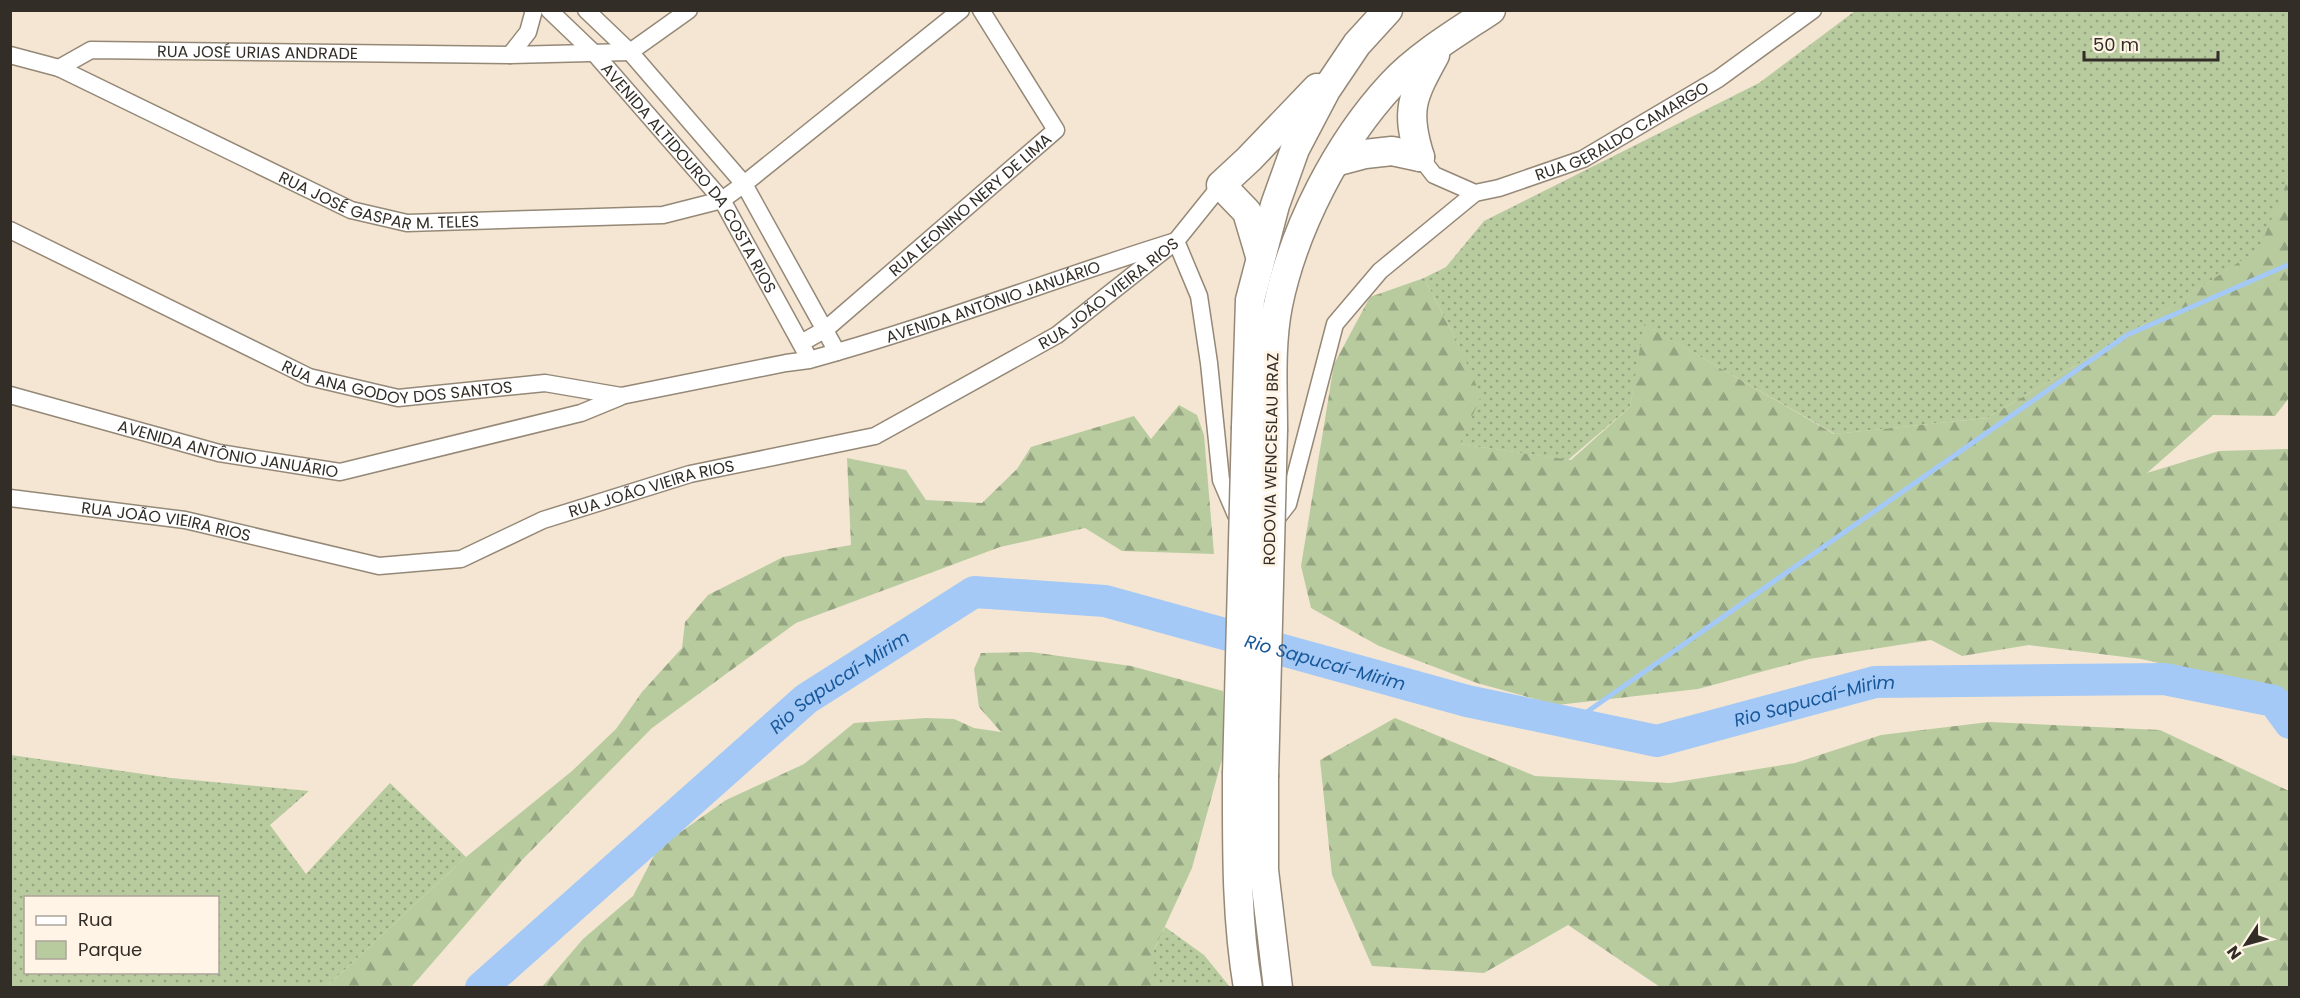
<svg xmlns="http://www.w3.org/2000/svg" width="2300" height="998" viewBox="0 0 2300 998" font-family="Poppins,sans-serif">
<defs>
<pattern id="green-dots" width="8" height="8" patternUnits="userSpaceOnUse" patternTransform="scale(1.5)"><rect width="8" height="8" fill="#b8cb9f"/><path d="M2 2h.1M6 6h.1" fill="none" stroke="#96a581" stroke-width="1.8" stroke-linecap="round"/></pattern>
<pattern id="forest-firs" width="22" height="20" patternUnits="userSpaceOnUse" patternTransform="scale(1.5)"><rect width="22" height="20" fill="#b8cb9f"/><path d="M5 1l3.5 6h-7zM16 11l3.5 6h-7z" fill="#96a581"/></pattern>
</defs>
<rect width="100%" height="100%" fill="#f4e6d3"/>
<!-- green -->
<g fill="url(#green-dots)" fill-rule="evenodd">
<polygon points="1855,11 2289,11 2289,177 2260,249 2127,335 1987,418 1835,434 1645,325 1630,407 1568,460 1459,444 1459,345 1424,278 1446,267 1484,221 1759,83"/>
<path d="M 11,755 L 171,778 L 309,791 L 270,825 L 306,874 L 390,783 L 466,857 L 326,987 L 11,988 ZM 26,898 L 218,898 L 218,972 L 26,972 Z"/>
<polygon points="1165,927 1204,955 1230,987 1154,988 1154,950"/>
</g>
<!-- forest -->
<g fill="url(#forest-firs)">
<polygon points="2289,177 2289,398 2275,416 2213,415 2147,473 2219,451 2289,449 2289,705 2260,686 2141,659 2029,645 1962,656 1931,640 1809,659 1698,689 1557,705 1477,683 1379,646 1311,608 1301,566 1334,364 1370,297 1424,278 1459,345 1481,396 1460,444 1571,460 1630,407 1644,324 1834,434 1987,418 2127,335 2259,249"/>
<polygon points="1179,405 1197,415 1204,435 1214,554 1122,551 1085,528 1000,547 796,623 652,728 522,860 413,985 409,988 326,987 466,857 572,771 616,729 642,692 682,648 685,622 708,595 783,557 851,545 847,458 906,470 926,500 982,503 1017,469 1031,447 1134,416 1151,439"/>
<polygon points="1031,652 1131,666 1223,691 1224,752 1192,868 1154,950 1154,987 541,988 583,939 633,896 658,848 726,800 804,764 854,723 926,718 954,719 974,728 1001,732 979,707 974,669 981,653"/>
<polygon points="1395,718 1535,776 1670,783 1795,763 1881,735 1989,722 2160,730 2289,791 2289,987 1660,987 1568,925 1484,973 1372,966 1332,875 1320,760"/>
</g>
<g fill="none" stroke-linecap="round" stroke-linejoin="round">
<!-- stream -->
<polyline stroke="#a4c9f6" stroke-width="5" points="1571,723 2127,335 2290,264"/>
<!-- river -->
<path stroke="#a4c9f6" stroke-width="32" id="s1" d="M 481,988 L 806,699 L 974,592 L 1105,601 L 1467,701 L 1657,741 L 1875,682 L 2164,679 L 2274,701 L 2290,723"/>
<defs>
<g id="minor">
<path id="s2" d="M 549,10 L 595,54 L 722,200 L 806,353"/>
<polyline points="586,10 630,52 744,184 837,352"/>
<path id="s3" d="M 10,55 L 59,68 L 91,50 L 510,55 L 630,52 L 689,10"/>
<polyline points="510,55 528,32 534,10"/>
<path id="s4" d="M 59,68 L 351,210 L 407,223 L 663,215 L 722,200 L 744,184 L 961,10"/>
<path id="s5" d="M 1420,157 L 1434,175 L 1475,193 L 1499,188 L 1583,159 L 1718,79 L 1813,10"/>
<path id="s6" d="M 10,230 L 309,377 L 398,398 L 545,383 L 621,396 L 786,363 L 809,360 C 933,326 1053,279 1176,241 L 1199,296 L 1209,363 L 1221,480 L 1236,515 L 1242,519"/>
<path id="s7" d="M 801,343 L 826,329 L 1056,130 L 981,10"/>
<path id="s8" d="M 10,395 L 219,453 L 340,472 L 581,413 L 620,397"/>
<path id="s9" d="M 10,498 L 185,520 L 379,566 L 461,559 L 543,520 L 690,474 L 875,436 L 1057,335 L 1176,241 L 1221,185"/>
<polyline points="1269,521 1277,518 1288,504 1335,324 1380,271 1475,193"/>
</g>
<g id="trunk">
<path d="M 1420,157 C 1405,110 1412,97 1435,55"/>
<polyline points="1335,162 1365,154 1392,151 1420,157"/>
<polyline points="1260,256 1247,212 1221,185 1249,159 1317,88"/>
<polyline points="1246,427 1250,300 1275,205 1295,149 1326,90 1357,44 1388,10"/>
<path d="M 1273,429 C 1273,388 1270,346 1278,305 C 1294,228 1338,142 1392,84 C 1419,55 1458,32 1491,10"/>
<path d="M 1237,774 C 1237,846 1236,917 1248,988"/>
<polyline points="1264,777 1264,870 1278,988"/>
</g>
</defs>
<!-- minor casing -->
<use href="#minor" stroke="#958877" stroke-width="19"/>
<!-- trunk casing -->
<use href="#trunk" stroke="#958877" stroke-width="31"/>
<!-- minor -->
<use href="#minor" stroke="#fff" stroke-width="16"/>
<!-- trunk -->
<use href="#trunk" stroke="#fff" stroke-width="28"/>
<defs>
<g id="trunk-bridge">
<polyline points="1237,774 1246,427"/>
<polyline points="1264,777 1273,429"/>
</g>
</defs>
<!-- trunk-bridge casing -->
<use href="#trunk-bridge" stroke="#958877" stroke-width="31" stroke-linecap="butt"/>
<!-- trunk-bridge -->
<use href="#trunk-bridge" stroke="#fff" stroke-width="28"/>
</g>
<g text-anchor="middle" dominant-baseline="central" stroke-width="6" stroke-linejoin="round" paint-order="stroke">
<!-- street labels -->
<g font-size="16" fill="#322d26" stroke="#fff4e5">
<text stroke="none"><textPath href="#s3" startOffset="254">RUA JOSÉ URIAS ANDRADE</textPath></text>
<text stroke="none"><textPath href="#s5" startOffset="228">RUA GERALDO CAMARGO</textPath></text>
<text stroke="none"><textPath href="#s2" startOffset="220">AVENIDA ALTIDOURO DA COSTA RIOS</textPath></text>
<text stroke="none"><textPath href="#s4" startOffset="350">RUA JOSÉ GASPAR M. TELES</textPath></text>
<text stroke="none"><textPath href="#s7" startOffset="219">RUA LEONINO NERY DE LIMA</textPath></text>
<text stroke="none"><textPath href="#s9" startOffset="1166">RUA JOÃO VIEIRA RIOS</textPath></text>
<text stroke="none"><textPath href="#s6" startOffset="1034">AVENIDA ANTÔNIO JANUÁRIO</textPath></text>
<text stroke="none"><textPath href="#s6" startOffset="422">RUA ANA GODOY DOS SANTOS</textPath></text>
<text stroke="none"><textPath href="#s8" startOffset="225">AVENIDA ANTÔNIO JANUÁRIO</textPath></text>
<text transform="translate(1271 459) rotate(-89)">RODOVIA WENCESLAU BRAZ</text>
<text stroke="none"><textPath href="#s9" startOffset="662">RUA JOÃO VIEIRA RIOS</textPath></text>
<text stroke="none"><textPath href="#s9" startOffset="158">RUA JOÃO VIEIRA RIOS</textPath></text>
</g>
<!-- water labels -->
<g font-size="18" font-style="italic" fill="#18589a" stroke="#fff4e5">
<text stroke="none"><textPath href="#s1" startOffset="994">Rio Sapucaí-Mirim</textPath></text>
<text stroke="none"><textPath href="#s1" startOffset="472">Rio Sapucaí-Mirim</textPath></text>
<text stroke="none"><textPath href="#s1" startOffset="1498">Rio Sapucaí-Mirim</textPath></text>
</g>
</g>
<!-- border -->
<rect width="2300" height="998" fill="none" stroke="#322d26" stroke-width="24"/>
<!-- legend -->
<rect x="24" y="896" width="195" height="78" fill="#fff4e5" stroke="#ada499" stroke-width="1.5"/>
<rect x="36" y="916" width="30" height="9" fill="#ffffff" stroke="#ada499" stroke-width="1.5"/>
<text x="78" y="926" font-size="18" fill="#322d26">Rua</text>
<rect x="36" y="941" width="30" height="18" fill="#b8cb9f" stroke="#ada499" stroke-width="1.5"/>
<text x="78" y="956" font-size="18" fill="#322d26">Parque</text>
<!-- north arrow -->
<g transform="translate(2246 944) rotate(234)" stroke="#fff4e5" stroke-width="4.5" paint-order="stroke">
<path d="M0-4.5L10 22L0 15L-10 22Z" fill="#322d26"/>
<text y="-9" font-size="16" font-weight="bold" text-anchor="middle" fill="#322d26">N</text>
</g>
<!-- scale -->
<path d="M2084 51v9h134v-9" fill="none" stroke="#322d26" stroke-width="3"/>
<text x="2093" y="51" font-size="18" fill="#322d26" stroke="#fff4e5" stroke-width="4.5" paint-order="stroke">50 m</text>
</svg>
